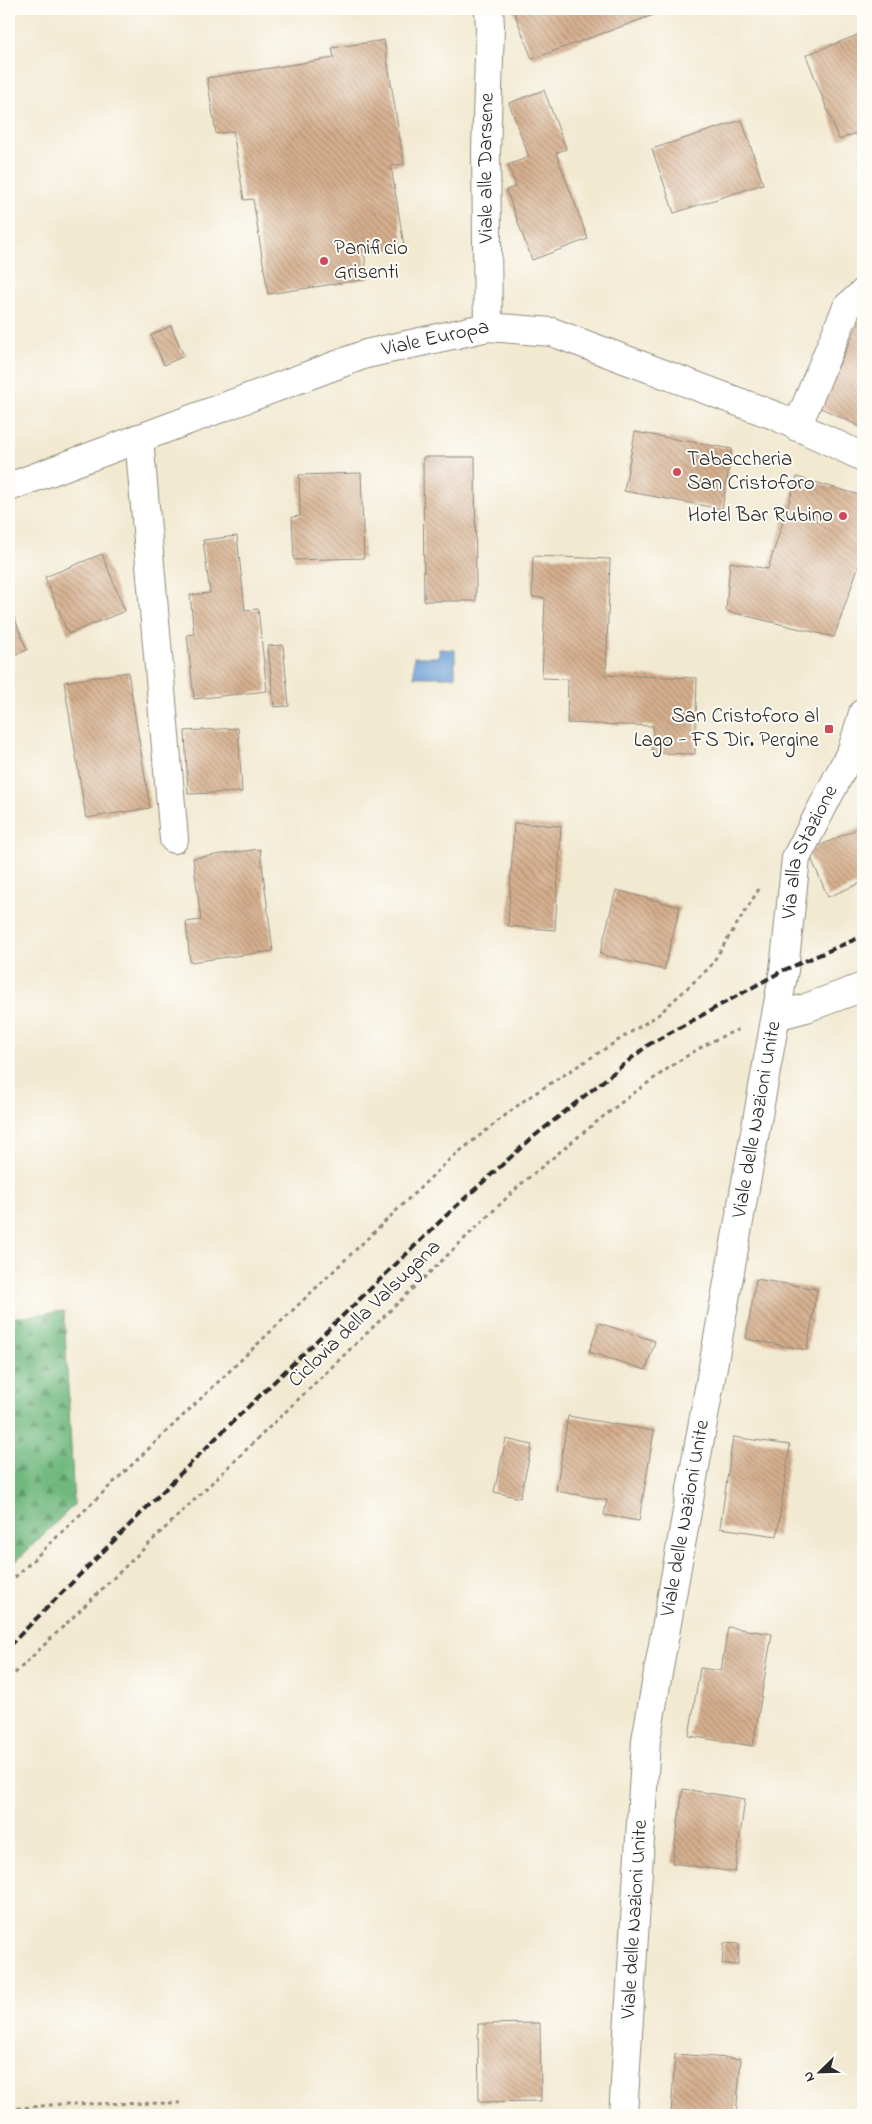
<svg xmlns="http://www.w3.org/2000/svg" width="872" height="2124" viewBox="0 0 872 2124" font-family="'Indie Flower',sans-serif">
<defs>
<pattern id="forest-firs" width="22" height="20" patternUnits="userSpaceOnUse" patternTransform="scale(1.25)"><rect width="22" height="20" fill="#70b87e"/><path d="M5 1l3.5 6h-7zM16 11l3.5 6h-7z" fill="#5c9667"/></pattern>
<pattern id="building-back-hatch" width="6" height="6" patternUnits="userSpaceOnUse" patternTransform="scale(1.25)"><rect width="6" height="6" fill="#d5af8e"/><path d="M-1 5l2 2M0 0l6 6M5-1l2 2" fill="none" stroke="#ad8f74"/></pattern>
</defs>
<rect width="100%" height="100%" fill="#fdfcf7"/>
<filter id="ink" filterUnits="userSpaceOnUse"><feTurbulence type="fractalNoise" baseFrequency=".02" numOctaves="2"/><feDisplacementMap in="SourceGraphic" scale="10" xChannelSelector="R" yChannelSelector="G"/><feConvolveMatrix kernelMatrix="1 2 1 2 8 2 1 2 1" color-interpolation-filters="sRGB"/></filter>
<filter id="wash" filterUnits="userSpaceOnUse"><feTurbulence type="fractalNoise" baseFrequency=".0096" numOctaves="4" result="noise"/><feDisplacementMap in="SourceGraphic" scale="20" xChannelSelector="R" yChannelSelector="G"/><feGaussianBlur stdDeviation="1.12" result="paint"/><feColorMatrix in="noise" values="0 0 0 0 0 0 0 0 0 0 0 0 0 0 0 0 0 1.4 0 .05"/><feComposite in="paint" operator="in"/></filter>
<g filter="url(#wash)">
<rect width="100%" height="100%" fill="#f2e9d1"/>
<!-- forest -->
<polygon fill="url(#forest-firs)" stroke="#4e7254" points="64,1311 74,1505 9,1568 9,1318"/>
<!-- water -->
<polygon fill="#6a9dd5" stroke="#4a6480" points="439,649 455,650 455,677 414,677 414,657 439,657"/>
<g id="blocks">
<!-- building -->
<g fill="url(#building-back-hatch)">
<polygon points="513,9 658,9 659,13 532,59"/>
<polygon points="863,33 863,139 861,140 858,132 839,140 806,55"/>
<polygon points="384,40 404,164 391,166 404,246 364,253 368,279 268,294 253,199 244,200 233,131 216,134 207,78 334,58 332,48"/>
<polygon points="544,90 566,149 556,153 588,239 532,260 506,190 516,186 508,165 529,157 509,103"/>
<polygon points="742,120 763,184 674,213 652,149"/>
<polygon points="863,314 863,428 819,407"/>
<polygon points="171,326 184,356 164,365 151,335"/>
<polygon points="635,432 732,449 722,509 624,491"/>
<polygon points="423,457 475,457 476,601 424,601"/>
<polygon points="361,473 364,558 294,560 292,517 300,516 299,475"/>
<polygon points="797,477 863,496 863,553 834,637 726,611 730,562 768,569"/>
<polygon points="237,536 245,610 258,609 267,691 194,699 187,635 194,634 190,595 210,593 203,540"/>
<polygon points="102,554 125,611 68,634 45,577"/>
<polygon points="533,556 610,559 606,675 697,678 695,754 652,753 653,726 567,723 568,679 542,678 545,598 532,597"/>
<polygon points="9,604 27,650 9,657"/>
<polygon points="283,645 289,706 274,707 268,646"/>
<polygon points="128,672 150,808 86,818 64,682"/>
<polygon points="238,728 242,792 188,794 185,731"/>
<polygon points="514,823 561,826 555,930 508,926"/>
<polygon points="863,826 863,882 828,897 808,851"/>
<polygon points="260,849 273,951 190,962 186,922 201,920 193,858"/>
<polygon points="616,890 680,907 664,970 600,954"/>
<polygon points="756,1279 817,1289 807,1350 746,1339"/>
<polygon points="599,1323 655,1341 646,1370 589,1352"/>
<polygon points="568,1416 654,1431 639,1521 604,1515 607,1500 556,1491"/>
<polygon points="733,1437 790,1445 777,1536 720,1528"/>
<polygon points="506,1439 532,1445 520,1498 494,1492"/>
<polygon points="728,1627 772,1634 753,1746 689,1736 700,1668 721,1671"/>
<polygon points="683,1789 745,1799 735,1872 672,1863"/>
<polygon points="724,1943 739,1944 738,1965 722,1964"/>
<polygon points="540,2023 541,2101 479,2102 478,2024"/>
<polygon points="675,2054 741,2059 736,2115 671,2115"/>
</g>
</g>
</g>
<g filter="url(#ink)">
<use href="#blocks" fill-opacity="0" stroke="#8e8a7e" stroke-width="1"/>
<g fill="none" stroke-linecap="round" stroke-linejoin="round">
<defs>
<g id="minor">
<path id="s1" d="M 488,327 L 486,151 L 490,26 L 489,9"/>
<polyline points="797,427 847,307 863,293"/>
<polyline points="139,438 174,839"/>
<polyline points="776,1016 806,1008 863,987"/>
<path id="s2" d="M 623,2115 L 646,1740 L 784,970 L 796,858 L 852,750 L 863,713"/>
</g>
<g id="major">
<path id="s3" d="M 9,487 L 366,354 L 488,327 L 552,332 L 776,416 L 863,457"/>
</g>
</defs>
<!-- minor casing -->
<use href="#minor" stroke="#8e8a7e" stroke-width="30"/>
<!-- major casing -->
<use href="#major" stroke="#8e8a7e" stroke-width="30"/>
<!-- path -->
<g stroke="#8e8a7e" stroke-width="3" stroke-dasharray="4 4" stroke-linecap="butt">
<polyline points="9,1583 450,1159 526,1099 658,1015 710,967 759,889"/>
<path d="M 9,1679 L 520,1185 C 561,1151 602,1116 645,1085 C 675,1063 705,1042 740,1029"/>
<polyline points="9,2109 62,2104 180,2103"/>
</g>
<!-- minor -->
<use href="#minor" stroke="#fff" stroke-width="28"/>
<!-- major -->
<use href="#major" stroke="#fff" stroke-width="28"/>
<!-- rail -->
<polyline stroke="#2b2b2b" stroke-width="4" stroke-dasharray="8 4" stroke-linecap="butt" points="9,1646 216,1438 453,1209 532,1138 648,1045 784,970 863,936"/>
</g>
</g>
<!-- markers -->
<g fill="#d1495b" stroke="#fdfcf7" stroke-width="2">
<circle cx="324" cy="261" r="5"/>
<circle cx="677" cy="472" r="5"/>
<circle cx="843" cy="516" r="5"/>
<rect x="824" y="724" width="10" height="10" rx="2.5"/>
</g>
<g text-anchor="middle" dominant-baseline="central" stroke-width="4" stroke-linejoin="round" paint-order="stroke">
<!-- street labels -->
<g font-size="21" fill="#2b2b2b" stroke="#fdfcf7">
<text stroke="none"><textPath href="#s1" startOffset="159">Viale alle Darsene</textPath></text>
<text stroke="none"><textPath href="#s3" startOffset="452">Viale Europa</textPath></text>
<text stroke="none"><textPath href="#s2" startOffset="1280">Via alla Stazione</textPath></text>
<text stroke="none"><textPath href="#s2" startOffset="1006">Viale delle Nazioni Unite</textPath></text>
<text transform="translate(365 1314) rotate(-44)">Ciclovia della Valsugana</text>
<text stroke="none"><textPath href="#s2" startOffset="601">Viale delle Nazioni Unite</textPath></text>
<text stroke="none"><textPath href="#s2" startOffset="196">Viale delle Nazioni Unite</textPath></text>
</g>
<!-- poi labels -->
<g font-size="21" fill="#2b2b2b" stroke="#fdfcf7" text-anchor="start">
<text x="334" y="249">Panificio<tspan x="334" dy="24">Grisenti</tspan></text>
<text x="687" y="460">Tabaccheria<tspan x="687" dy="24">San Cristoforo</tspan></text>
<text x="833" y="516" text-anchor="end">Hotel Bar Rubino</text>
<text x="819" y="717" text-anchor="end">San Cristoforo al<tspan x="819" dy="24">Lago - FS Dir. Pergine</tspan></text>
</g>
</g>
<!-- margin -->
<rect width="872" height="2124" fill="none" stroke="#fdfcf7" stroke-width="30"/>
<!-- north arrow -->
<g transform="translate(820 2072) rotate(247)" stroke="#fdfcf7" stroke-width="4" paint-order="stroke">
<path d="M0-4L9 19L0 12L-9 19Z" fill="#2b2b2b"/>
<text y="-8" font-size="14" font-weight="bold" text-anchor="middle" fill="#2b2b2b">N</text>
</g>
</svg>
